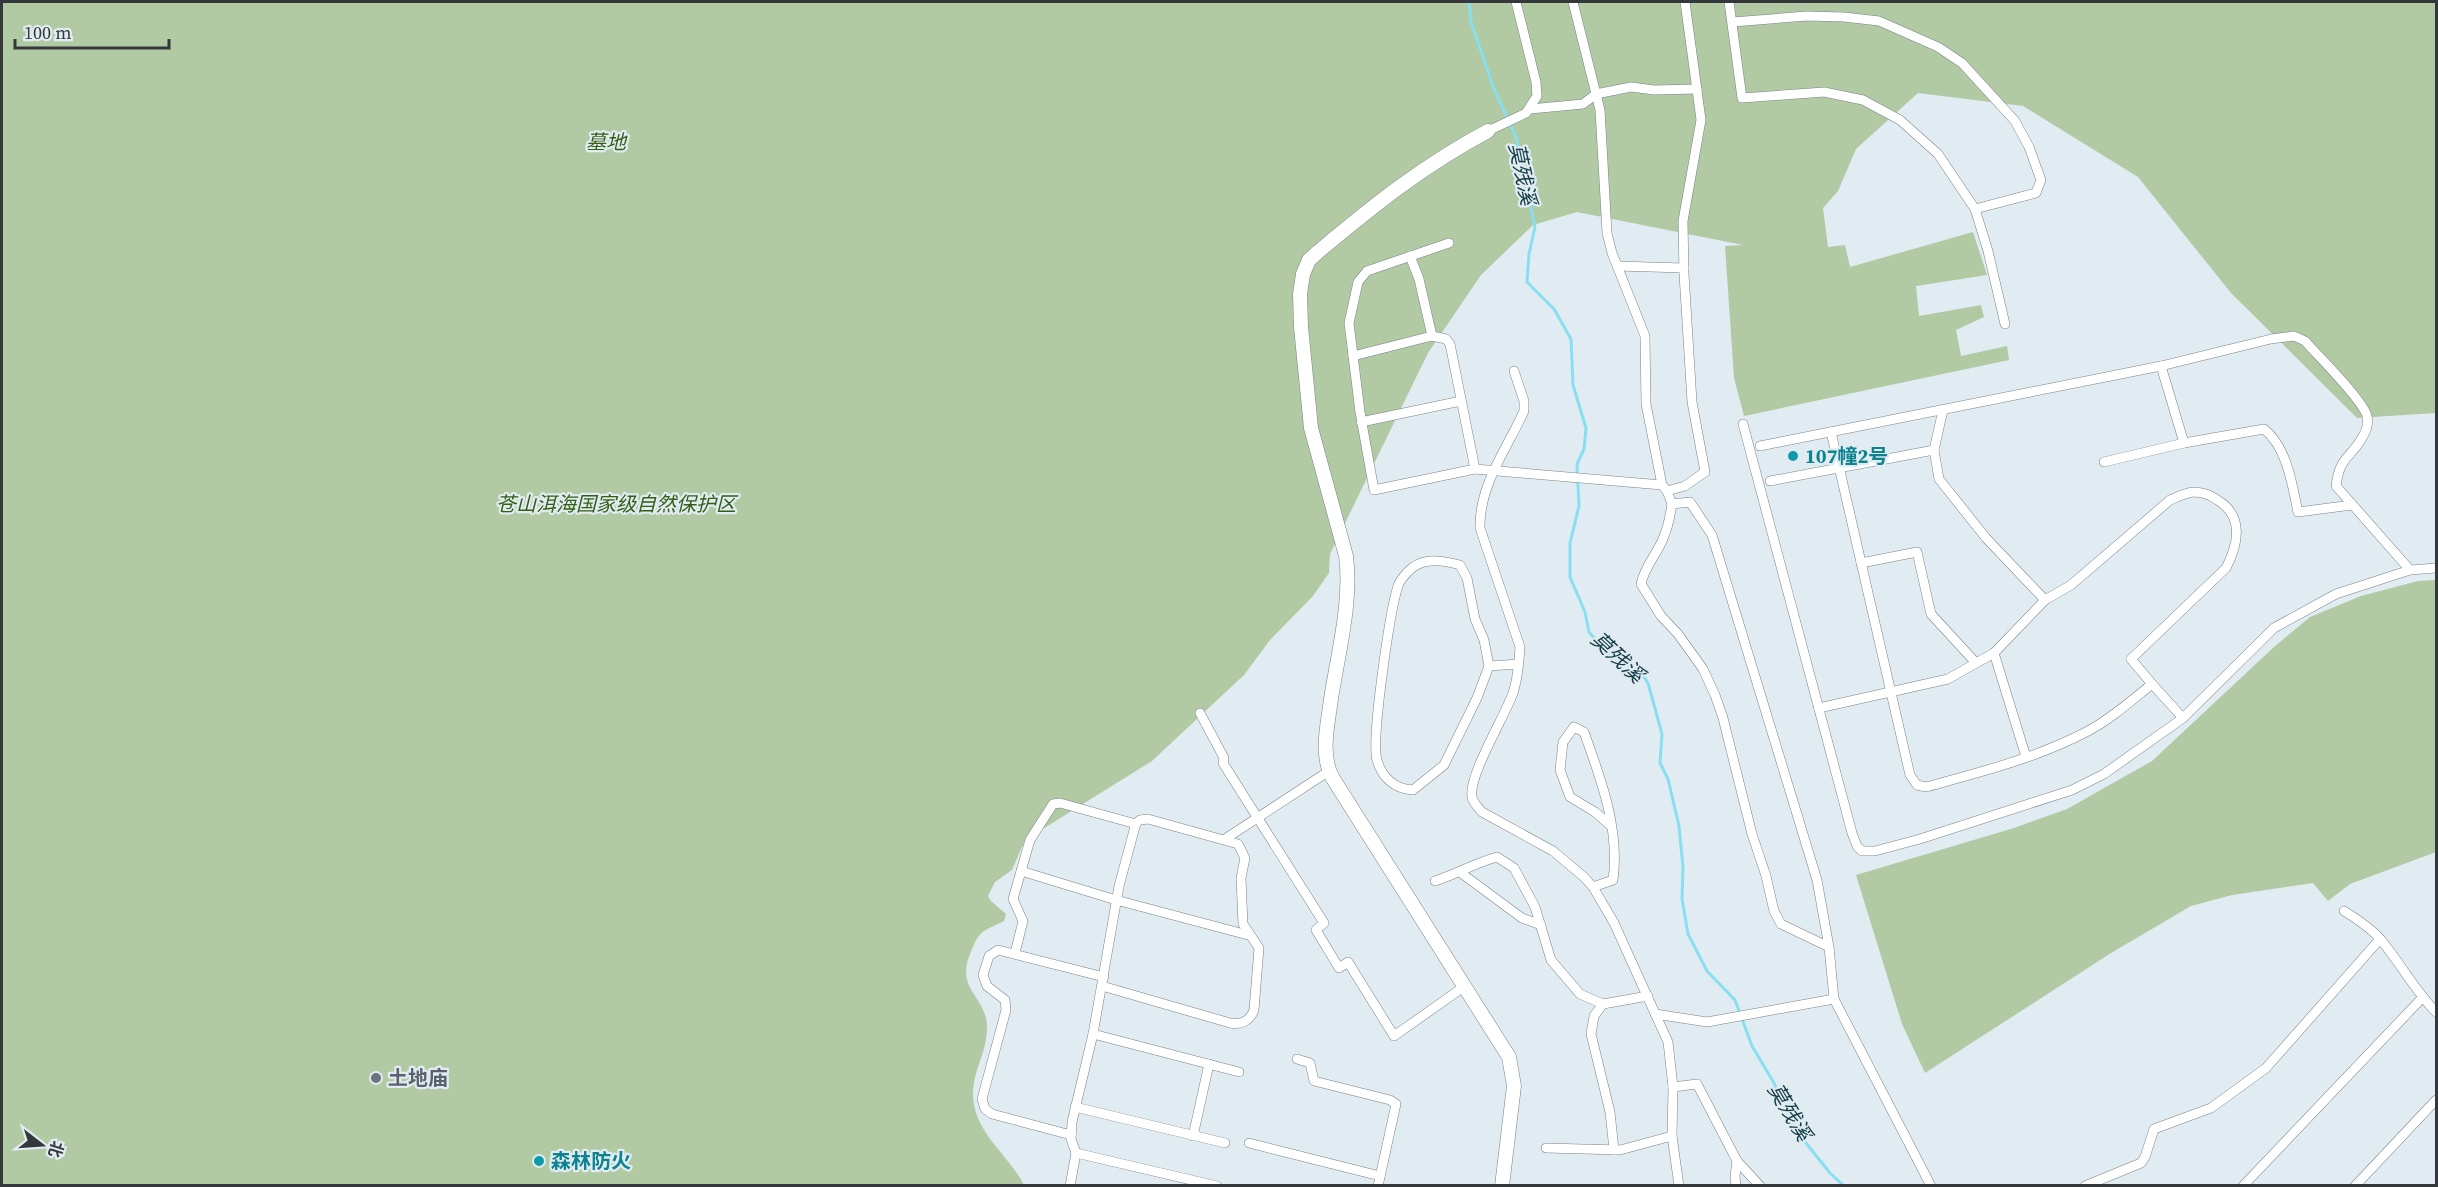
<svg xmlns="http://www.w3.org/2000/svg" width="2438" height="1187" viewBox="0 0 2438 1187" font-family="'Source Serif 4','Noto Sans SC',serif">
<rect width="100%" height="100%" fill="#e1ebf2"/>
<!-- green -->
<g fill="#b1caa4">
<path d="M 2,2 L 2436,2 L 2436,413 L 2357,418 L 2231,293 L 2138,177 L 2023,106 L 1918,93 L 1856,149 L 1838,191 L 1823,208 L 1828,247 L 1845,245 L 1850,267 L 1973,232 L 1987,275 L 1916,286 L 1919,316 L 1981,305 L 1984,317 L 1956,330 L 1961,356 L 2007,346 L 2009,360 L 1744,416 L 1734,378 L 1725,246 L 1743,245 L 1577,212 L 1533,225 L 1481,275 L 1428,353 L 1330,554 L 1329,573 L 1313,596 L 1270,640 L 1244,675 L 1152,761 L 1025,840 L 1012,870 L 995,882 L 988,896 L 991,901 L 1006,914 L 1004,921 C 982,932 980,929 970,954 C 955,991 988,996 987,1029 C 986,1059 967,1078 975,1109 C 982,1138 1011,1159 1024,1185 L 2,1186 Z"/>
<polygon points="2436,580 2436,852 2350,884 2328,901 2313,883 2232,895 2191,906 2111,953 1925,1073 1902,1024 1856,875 2014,828 2067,809 2152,761 2274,647 2310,617 2361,596 2418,581"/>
</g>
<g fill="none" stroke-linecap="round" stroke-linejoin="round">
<!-- stream -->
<polyline stroke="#88dff0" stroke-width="3" points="1469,2 1471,22 1494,89 1516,137 1526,183 1535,227 1529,254 1527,282 1554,309 1571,339 1573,385 1586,428 1584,449 1577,464 1579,506 1570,543 1570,577 1585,612 1589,632 1605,651 1642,674 1648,683 1662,734 1660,763 1668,779 1679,826 1683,867 1682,899 1688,934 1707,971 1735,1000 1752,1046 1774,1083 1794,1128 1830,1173 1844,1186"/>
<defs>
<g id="street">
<polyline points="1573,2 1600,110 1607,233 1612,253 1645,336 1646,404 1662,485"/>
<polyline points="1729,2 1742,98 1824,92 1863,100 1900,120 1938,154 1975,209 1988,251 2005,324"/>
<polyline points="1733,22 1807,16 1844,17 1879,21 1938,47 1962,63 2015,121 2029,147 2041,180 2036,193 1975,209"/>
<polyline points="1530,109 1583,104 1596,94 1631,87 1654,90 1697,89"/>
<polyline points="1488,131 1526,113 1537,96 1536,82 1516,2"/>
<polyline points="1449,243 1367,271 1358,282 1349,323 1360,412 1374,490 1475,469 1662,485 1667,491 1672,504"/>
<polyline points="1617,266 1684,268"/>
<polyline points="1432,336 1446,339 1450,344 1475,469"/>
<polyline points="1353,356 1432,336 1419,279 1410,256"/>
<path d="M 2161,366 L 2184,443 L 2264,429 C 2287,447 2292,484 2298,512 L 2352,505"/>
<path d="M 1514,371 L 1524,401 L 1524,411 C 1507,449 1479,485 1480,528 L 1520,647 C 1519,663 1518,678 1513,693 C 1505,716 1468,776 1472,797 C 1473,803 1478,807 1482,812 L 1553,851 L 1584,877 L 1593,887 L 1614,923 L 1668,1042 L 1673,1087 L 1672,1136 L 1679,1186"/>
<path d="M 1943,410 L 1934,450 L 1939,479 L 1986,538 L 2045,600 L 2071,585 L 2170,500 C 2177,497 2185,493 2193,492 C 2204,492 2210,495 2219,501 C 2244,517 2238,545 2226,568 L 2131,659 L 2152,684"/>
<polyline points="1361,422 1461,401"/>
<polyline points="1743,424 1852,833 1857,846 1862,851 1875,851 1920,839 2072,790 2104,774 2183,718 2274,628 2336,594 2410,570 2436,568"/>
<path d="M 1831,432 L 1910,775 L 1917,785 L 1926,787 C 1981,772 2037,758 2088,731 C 2111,719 2132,700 2152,684 L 2183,718"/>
<path d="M 1760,446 L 2161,366 L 2271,339 L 2294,336 L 2305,341 C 2318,356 2363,400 2367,416 C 2369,425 2366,431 2362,438 C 2349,460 2340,456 2336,486 L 2410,570"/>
<polyline points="2104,462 2184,443"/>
<polyline points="1770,481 1934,450"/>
<polyline points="1667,491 1685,486 1705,472 1692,402 1684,274 1683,221 1701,120 1685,2"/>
<polyline points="1861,563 1917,552 1931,614 1976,663"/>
<polyline points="1994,653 2026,757"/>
<path d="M 1489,666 L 1477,698 L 1444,765 L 1413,790 C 1395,789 1382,778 1377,760 C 1371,739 1390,610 1398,586 C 1400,580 1407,572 1412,568 C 1426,557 1445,561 1460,565 L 1467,578 L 1475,619 L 1484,640 L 1489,666 L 1519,664"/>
<polyline points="1819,708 1948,679 1994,653 2045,600"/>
<polyline points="1200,713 1224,758 1223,763 1324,923 1316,930 1339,968 1348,962 1394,1036 1465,986"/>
<polyline points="1225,839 1329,771"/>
<polyline points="1021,871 1116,900 1248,935"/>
<polyline points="1461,873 1522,918 1541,925"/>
<path d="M 1435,881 C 1457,874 1475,863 1497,857 L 1514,868 L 1535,907 L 1551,960 L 1580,994 L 1603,1004"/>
<path d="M 1593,887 L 1613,880 C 1620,830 1601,779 1584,732 L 1574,727 L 1563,742 L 1560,770 L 1570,797 L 1595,812 L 1611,826"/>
<path d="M 2344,911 C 2357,919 2371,928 2381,940 C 2401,964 2415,991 2436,1012"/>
<path d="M 1829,947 L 1781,924 L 1774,911 L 1766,876 L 1752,834 L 1723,718 L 1715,695 L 1703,669 L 1678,634 L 1661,616 L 1641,584 C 1644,568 1656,555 1662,541 C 1668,529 1670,517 1672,504 L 1690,502 L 1712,535 L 1817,880 L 1829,947 L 1834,999 L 1931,1186"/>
<polyline points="1015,953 1023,921 1013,899 1030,840 1053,804 1060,803 1136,824"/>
<polyline points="1655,1014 1707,1022 1834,999"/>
<polyline points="1093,1034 1239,1072"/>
<polyline points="1297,1059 1310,1063 1314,1081 1390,1100 1396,1104 1378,1186"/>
<polyline points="1673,1087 1697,1084 1737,1161 1760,1186"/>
<polyline points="1075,1107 1225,1143"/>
<polyline points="1071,1135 992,1114 985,1109 982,1099 1006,1010 1005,1000 987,986 983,975 989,956 998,950 1104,977"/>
<polyline points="1193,1136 1209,1064"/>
<polyline points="1249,1143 1380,1176"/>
<polyline points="1546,1148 1620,1150 1672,1136"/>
<polyline points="1614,1150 1610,1112 1591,1034 1594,1016 1603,1004 1648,996"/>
<polyline points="1076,1153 1217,1186"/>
<path d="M 1070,1186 L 1076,1153 L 1071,1139 L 1072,1122 L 1093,1034 L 1119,886 L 1136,823 L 1140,820 L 1148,819 L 1238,844 L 1245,858 L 1241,878 L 1243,924 L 1259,948 L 1254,1010 C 1250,1021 1241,1025 1230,1023 L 1102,986"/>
<polyline points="1736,1186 1735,1176 1737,1161"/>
<polyline points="2085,1186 2141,1163 2145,1157 2154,1129 2211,1108 2266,1068 2380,939"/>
<polyline points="2243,1186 2423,997"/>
<polyline points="2355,1186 2436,1100"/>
</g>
<path id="secondary" d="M 1488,131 C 1424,165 1374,205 1319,251 L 1309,260 L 1303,274 L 1300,294 L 1301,327 L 1311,428 L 1346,556 C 1352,602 1338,653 1331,699 C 1328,724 1320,753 1332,777 L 1509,1057 L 1514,1086 L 1502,1186"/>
</defs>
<!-- street casing -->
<use href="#street" stroke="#798288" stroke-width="10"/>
<!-- secondary casing -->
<use href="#secondary" stroke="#798288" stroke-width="15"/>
<!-- street -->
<use href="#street" stroke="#fff" stroke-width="9"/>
<!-- secondary -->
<use href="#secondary" stroke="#fff" stroke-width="14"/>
</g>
<!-- markers -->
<g fill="#0f9aa8" stroke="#e1ebf2" stroke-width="2">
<circle cx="1793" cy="456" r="6"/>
<circle cx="539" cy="1161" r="6"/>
</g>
<circle fill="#6b7280" stroke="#e1ebf2" stroke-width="2" cx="376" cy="1078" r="6"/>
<g text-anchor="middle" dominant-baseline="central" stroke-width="4.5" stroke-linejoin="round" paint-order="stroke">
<!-- park labels -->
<g font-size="20" font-style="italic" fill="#336012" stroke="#e1ebf2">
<text x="606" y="142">墓地</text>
<text x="616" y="504">苍山洱海国家级自然保护区</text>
</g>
<!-- culture labels -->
<g font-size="20" font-weight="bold" fill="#0d838f" stroke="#e1ebf2" text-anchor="start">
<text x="1805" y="456">107幢2号</text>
<text x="551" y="1161">森林防火</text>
</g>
<!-- worship labels -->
<g font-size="20" font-weight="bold" fill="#5b616d" stroke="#e1ebf2" text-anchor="start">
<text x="388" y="1078">土地庙</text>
</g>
<!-- water labels -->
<g font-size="21" font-style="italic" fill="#143d45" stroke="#e1ebf2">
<text transform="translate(1523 174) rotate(78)">莫残溪</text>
<text transform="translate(1618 657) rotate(43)">莫残溪</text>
<text transform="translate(1790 1112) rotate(59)">莫残溪</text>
</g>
</g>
<!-- border -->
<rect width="2438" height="1187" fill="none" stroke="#34383b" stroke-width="6"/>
<!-- north arrow -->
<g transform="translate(42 1145) rotate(107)" stroke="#e1ebf2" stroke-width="4.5" paint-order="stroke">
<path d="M0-4.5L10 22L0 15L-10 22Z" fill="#34383b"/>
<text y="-9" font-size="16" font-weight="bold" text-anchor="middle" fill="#34383b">北</text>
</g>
<!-- scale -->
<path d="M15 39v9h154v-9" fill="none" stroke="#34383b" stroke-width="3"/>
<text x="24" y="39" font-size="18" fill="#34383b" stroke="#e1ebf2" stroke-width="4.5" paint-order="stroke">100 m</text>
</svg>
